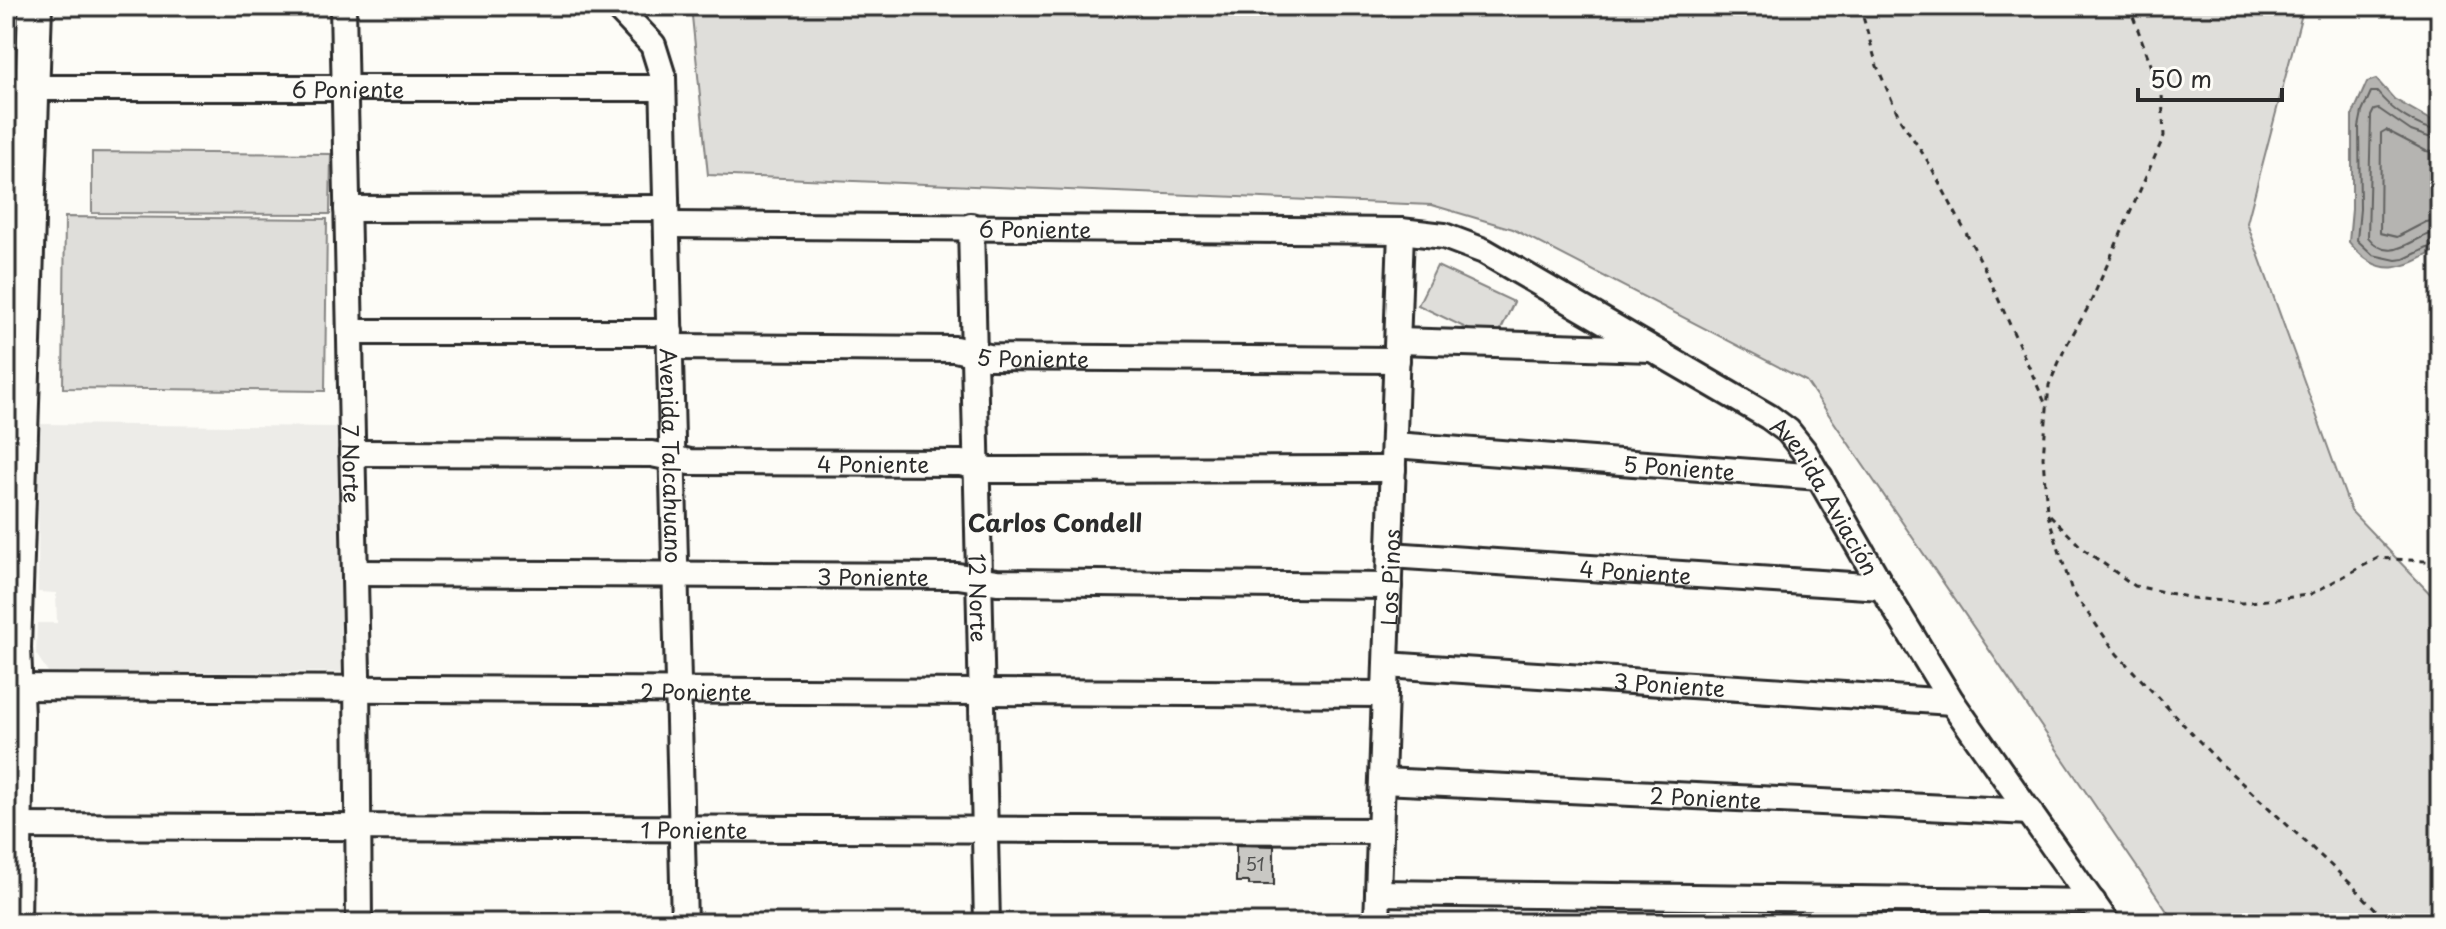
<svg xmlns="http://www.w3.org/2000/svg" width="2446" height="929" viewBox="0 0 2446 929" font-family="'Playpen Sans',sans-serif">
<rect width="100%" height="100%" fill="#fdfcf7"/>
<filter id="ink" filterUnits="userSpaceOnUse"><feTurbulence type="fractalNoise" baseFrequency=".0125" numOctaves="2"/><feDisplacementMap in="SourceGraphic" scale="16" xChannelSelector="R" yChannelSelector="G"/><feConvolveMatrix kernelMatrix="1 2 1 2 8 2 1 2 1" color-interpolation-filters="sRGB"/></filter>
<g filter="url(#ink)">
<!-- built -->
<polygon fill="#edece8" points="39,424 340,427 346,666 342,672 48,672 36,654 37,623 57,623 56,593 38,592"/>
<!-- green -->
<g fill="#dfdeda" stroke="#858482" stroke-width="2">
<polygon points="691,6 2304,6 2247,223 2351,511 2440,604 2440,923 2175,923 1806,381 1513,229 1432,205 708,175"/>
<polygon points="92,152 331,154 330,214 92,213"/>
<polygon points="65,217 327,219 325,391 63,388"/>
<polygon points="1437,266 1514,302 1495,342 1418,305"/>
</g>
<!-- water -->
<path fill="#b5b4b1" stroke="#7e7d7b" stroke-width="2" d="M 2376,79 L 2394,99 L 2440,125 L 2440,248 C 2404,269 2379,281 2349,242 L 2352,209 L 2352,116 L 2367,82 Z"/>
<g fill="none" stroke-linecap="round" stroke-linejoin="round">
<!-- shore -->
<g stroke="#626261" stroke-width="2">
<path d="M 2440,131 C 2417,128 2391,110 2377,92 L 2371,92 L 2362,112 L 2359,127 L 2360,209 L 2357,240 L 2373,255 L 2396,260 L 2404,259 L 2440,242"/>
<path d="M 2440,141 L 2411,131 L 2379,109 L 2374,110 L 2371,116 L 2368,237 C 2392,268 2414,233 2440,232"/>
<polyline points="2440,153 2426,151 2386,130 2381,133 2380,233 2397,237 2426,222 2440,220"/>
</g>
</g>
<!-- building -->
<polygon fill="#c9c8c4" stroke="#2b2b2b" stroke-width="2" points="1236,845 1274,846 1274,885 1249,885 1249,882 1236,882"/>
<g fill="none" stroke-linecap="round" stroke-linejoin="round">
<defs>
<g id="street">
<path id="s1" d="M 343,6 L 357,674 L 359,923"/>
<path id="s2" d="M 616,6 L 653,45 L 663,77 L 684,923"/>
<path id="s3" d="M 32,88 L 663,88"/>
<polyline points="6,112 31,112"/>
<polyline points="347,209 666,208"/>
<path id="s4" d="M 667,225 L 1401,231 L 1444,236 L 1484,251 L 1769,417 L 1788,431 L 1804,451 L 1882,587 L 1952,702 L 2107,923"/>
<path id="s5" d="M 971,226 L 987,923"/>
<polyline points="350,332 670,332"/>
<polyline points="1398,341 1651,349"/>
<path id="s6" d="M 670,347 L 955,349 L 989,357 L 1397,360"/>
<path id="s7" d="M 1394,445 L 1820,477"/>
<path id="s8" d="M 352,453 L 652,454 L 690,462 L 961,463 L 989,470 L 1393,469"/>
<path id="s9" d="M 1390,555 L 1882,587"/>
<path id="s10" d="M 355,573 L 958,576 L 997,582 L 1389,586"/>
<path id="s11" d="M 1386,665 L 1952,702"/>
<path id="s12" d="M 6,687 L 1385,694"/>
<path id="s13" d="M 1382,781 L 2030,812"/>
<path id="s14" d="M 6,826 L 1380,831"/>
<polyline points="1378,893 2093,902"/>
<path id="s15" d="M 1377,923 L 1401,231"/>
</g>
<polyline id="secondary" points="14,923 17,717 14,648 35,6"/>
</defs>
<!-- street casing -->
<use href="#street" stroke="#2b2b2b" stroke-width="30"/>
<!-- secondary casing -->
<use href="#secondary" stroke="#2b2b2b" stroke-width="38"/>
<!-- path -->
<g stroke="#2b2b2b" stroke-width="3" stroke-dasharray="6 6" stroke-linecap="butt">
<polyline points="1860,6 1877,66 1900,119 1929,163 1983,265 2047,407"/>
<polyline points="2129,6 2162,94 2164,136 2089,306 2066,346 2049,385 2043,457 2047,512 2072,591 2117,654 2217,760 2350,883 2389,923"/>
<polyline points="2050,515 2083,549 2135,586 2192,598 2242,603 2309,595 2378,558 2440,562"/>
</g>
<!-- street -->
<use href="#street" stroke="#fdfcf7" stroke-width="24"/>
<!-- secondary -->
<use href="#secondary" stroke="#fdfcf7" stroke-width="32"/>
</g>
</g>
<g text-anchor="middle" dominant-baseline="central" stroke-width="7" stroke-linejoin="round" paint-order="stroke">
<!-- number labels -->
<g font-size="18" fill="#525251">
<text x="1255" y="863">51</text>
</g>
<!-- street labels -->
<g font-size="22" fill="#2b2b2b" stroke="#fdfcf7">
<text stroke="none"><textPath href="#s3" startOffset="316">6 Poniente</textPath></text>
<text stroke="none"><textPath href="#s4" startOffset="368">6 Poniente</textPath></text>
<text stroke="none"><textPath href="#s6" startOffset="364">5 Poniente</textPath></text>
<text stroke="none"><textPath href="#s2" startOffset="466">Avenida Talcahuano</textPath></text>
<text stroke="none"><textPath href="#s8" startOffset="522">4 Poniente</textPath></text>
<text stroke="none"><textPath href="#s1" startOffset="458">7 Norte</textPath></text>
<text stroke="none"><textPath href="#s7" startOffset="286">5 Poniente</textPath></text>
<text stroke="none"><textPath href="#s4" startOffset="1248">Avenida Aviación</textPath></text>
<text stroke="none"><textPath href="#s9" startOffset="246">4 Poniente</textPath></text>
<text stroke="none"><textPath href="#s10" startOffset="518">3 Poniente</textPath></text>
<text stroke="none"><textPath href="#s15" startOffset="346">Los Pinos</textPath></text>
<text stroke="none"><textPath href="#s5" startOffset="372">12 Norte</textPath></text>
<text stroke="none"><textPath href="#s11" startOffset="284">3 Poniente</textPath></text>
<text stroke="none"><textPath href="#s12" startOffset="690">2 Poniente</textPath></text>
<text stroke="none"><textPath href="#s13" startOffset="324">2 Poniente</textPath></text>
<text stroke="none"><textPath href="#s14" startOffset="688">1 Poniente</textPath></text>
</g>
<!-- neighbourhood labels -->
<g font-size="24" font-weight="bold" fill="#2b2b2b" stroke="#fdfcf7">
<text x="1055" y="522">Carlos Condell</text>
</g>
</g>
<!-- margin -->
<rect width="2446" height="929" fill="none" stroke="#fdfcf7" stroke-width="32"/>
<rect x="16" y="16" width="2414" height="897" fill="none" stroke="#2b2b2b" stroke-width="3" filter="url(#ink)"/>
<!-- scale -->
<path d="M2138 88v12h144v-12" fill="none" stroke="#2b2b2b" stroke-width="4"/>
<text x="2150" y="88" font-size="24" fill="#2b2b2b" stroke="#fdfcf7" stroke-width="6" paint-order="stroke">50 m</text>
</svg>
